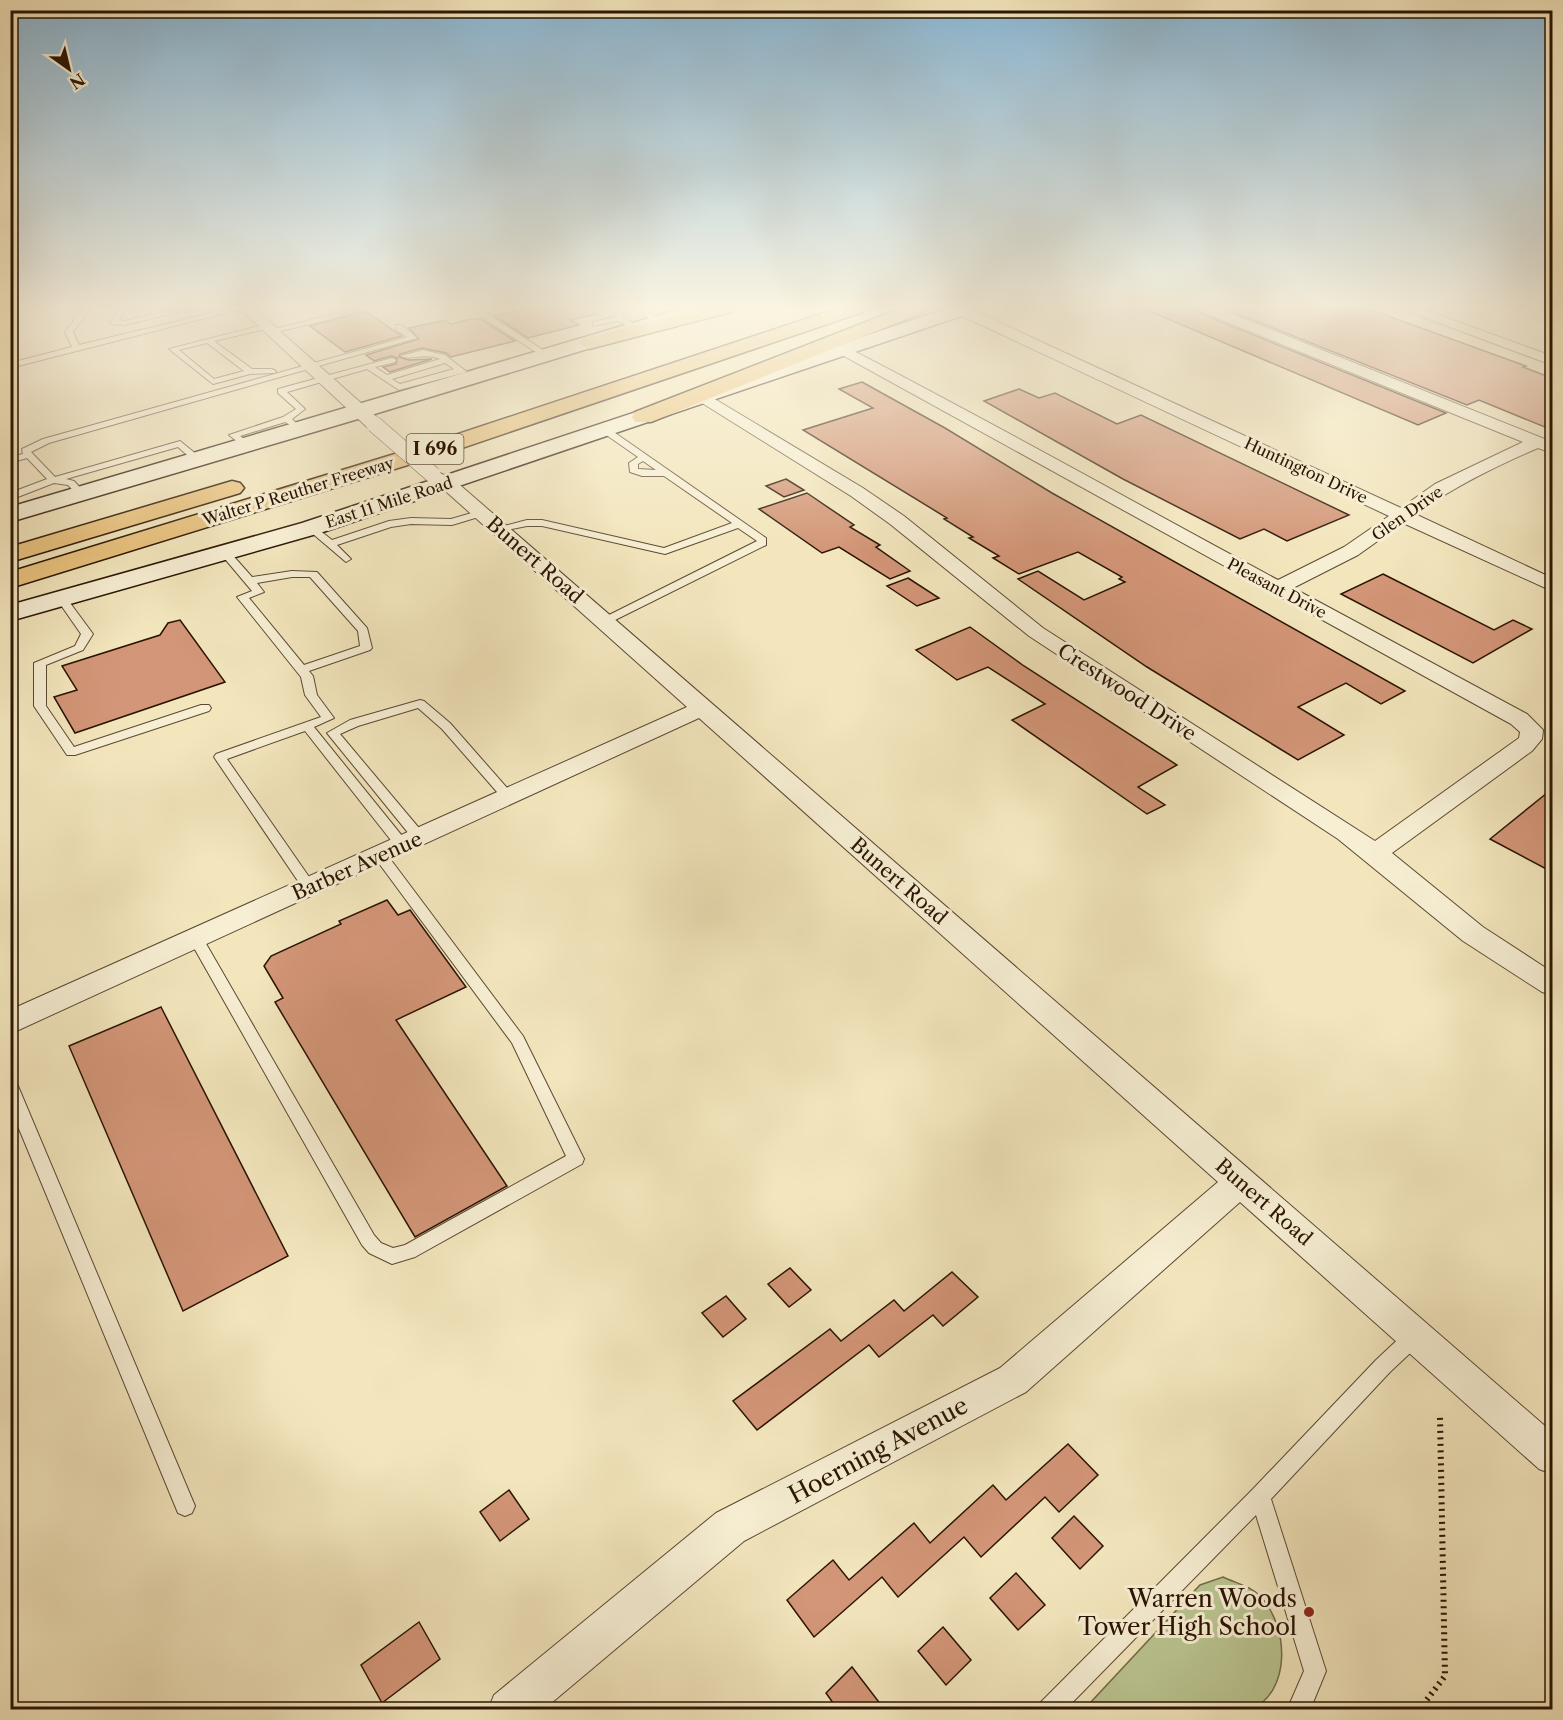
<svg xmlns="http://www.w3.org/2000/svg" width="1563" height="1720" viewBox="0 0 1563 1720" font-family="'Libre Caslon Text',serif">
<rect width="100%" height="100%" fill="#f3e6bd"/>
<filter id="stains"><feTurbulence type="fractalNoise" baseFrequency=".00333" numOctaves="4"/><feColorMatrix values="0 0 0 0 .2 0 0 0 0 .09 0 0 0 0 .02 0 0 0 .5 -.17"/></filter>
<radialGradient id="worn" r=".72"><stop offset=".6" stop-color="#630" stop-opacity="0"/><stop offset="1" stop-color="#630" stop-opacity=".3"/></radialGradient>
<!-- green -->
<path fill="#bac591" stroke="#726c4a" stroke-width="1.5" d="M 1223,1577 C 1235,1583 1251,1586 1260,1596 C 1289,1626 1292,1692 1250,1710 L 1094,1709 L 1091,1702 L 1200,1585 Z"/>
<!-- building -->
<g fill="#d39678" stroke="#2a1403" stroke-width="1.5">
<polygon points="528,308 595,308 596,314 571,320 579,325 528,338 495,316"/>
<polygon points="1142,308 1196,308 1199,313 1446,413 1418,425"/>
<polygon points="1223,308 1366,308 1526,366 1523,367 1552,378 1552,430 1479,400 1467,405"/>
<polygon points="365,311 402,336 345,352 310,326"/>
<polygon points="471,319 481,319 515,341 451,357 446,353 422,348 400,354 399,357 409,360 432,359 390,372 383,367 396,364 397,358 391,356 374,361 366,355 419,339 409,328 445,320 451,324"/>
<polygon points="862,382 945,428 1052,493 1405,691 1381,704 1346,683 1298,707 1344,735 1298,760 1147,667 1018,579 1038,571 1084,600 1125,582 1119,579 1122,577 1078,552 1019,574 993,558 999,556 969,538 973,537 944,519 947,518 803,430 873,408 839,389"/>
<polygon points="1019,389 1039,398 1055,393 1117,424 1141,415 1349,515 1287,541 1264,529 1240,539 1123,479 984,401"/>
<polygon points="786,479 804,490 784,497 766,486"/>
<polygon points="807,493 854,525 850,527 880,545 876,547 910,571 890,579 839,547 822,553 759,509"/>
<polygon points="1383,574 1494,630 1513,620 1532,629 1473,663 1341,594"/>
<polygon points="908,578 939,598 917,606 887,586"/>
<polygon points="180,620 225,682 75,733 54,697 77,690 62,666 160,635 168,623"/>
<polygon points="970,627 1024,666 1177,765 1138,787 1165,805 1147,814 1012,720 1045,704 988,667 957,680 916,650"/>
<polygon points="1552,789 1552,872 1490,839"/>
<polygon points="387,900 398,915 410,910 466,987 396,1020 507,1186 415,1237 275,1002 283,998 264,966 271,956 341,924 339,921"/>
<polygon points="161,1007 288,1256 183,1311 69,1046"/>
<polygon points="790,1268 811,1290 789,1307 768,1284"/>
<polygon points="952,1272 978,1297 943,1326 933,1315 879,1357 869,1345 757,1430 733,1401 830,1329 841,1341 894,1300 904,1311"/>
<polygon points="726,1296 746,1319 723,1337 702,1313"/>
<polygon points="1068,1444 1098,1475 1059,1512 1045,1497 981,1557 964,1537 898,1597 882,1577 814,1637 787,1600 833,1560 849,1580 914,1523 930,1543 993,1485 1006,1500"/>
<polygon points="509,1490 529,1519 500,1541 480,1512"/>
<polygon points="1074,1516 1103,1546 1080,1569 1052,1538"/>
<polygon points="1016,1573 1045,1605 1018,1630 990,1598"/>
<polygon points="419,1622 440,1659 382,1703 361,1665"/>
<polygon points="943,1627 971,1660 946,1685 918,1651"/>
<polygon points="852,1667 885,1710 838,1710 826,1693"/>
</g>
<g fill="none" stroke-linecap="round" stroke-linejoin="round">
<defs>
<g id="lane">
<polygon points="83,308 91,308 73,332 79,345 232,308 245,308 10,368 10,363 72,347 65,332"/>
<polygon points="120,308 128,308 119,320 124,321 181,308 194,308 124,325 111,324 110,322"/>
<polygon points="473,308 479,308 552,356 545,358 473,311"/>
<polygon points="609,308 618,308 623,312 623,317 641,328 634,330 618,321 593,326 593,322 615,317 615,313"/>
<polygon points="634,308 643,308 663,321 656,323"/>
<polygon points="337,313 341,315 340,317 272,333 268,331"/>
<path d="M 267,324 L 270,324 L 270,328 L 214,341 L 252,369 L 272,369 L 276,371 L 275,373 L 250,374 L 213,384 L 169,349 ZM 207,343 L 244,371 L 214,379 L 179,350 Z"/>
<polygon points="396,325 402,325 417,338 49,443 31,452 55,477 180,441 201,458 201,462 195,462 178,447 66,479 74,481 86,494 84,496 78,496 68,485 54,483 10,500 10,493 47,479 27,458 10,463 10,457 23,454 22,449 43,439 407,337 396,329"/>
<path d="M 423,350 L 445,355 L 467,372 L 399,390 L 367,369 L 287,392 L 305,409 L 292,419 L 296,423 L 292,426 L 285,422 L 240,436 L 250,443 L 250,447 L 244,447 L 229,435 L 283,417 L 296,409 L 278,393 L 278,389 L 392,358 L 396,360 L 395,362 L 375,367 L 387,375 L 440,359 C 425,352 411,361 401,356 ZM 445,363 L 454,369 L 400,384 L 392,379 Z"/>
<path d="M 602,428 L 608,428 L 766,538 L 766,545 L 609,623 L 601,623 L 601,619 L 757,541 L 738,528 L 665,554 L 542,526 L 527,526 L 497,532 L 497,528 L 527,520 L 542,520 L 664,548 L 732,523 L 664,476 L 642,476 L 630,472 L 629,463 L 638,457 L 602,432 ZM 643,461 L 656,470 L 638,469 L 638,464 Z"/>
<polygon points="482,510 485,511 485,515 452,525 411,524 391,527 337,545 351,559 346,562 306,528 311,525 314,526 332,540 389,521 411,518 451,519"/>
<path d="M 225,550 L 229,551 L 252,577 L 292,571 L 317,572 L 367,628 L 372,648 L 370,650 L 309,671 L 313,676 L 317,695 L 334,718 L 314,727 L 407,842 L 409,845 L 407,848 L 397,848 L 305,731 L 227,759 L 314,884 L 316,887 L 309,892 L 304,890 L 214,757 L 216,754 L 321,717 L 305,695 L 301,677 L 237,597 L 252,591 L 220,553 ZM 292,577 L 310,577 L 358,631 L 360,646 L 304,665 L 249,598 L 264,592 L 257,583 Z"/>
<polygon points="61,595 65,596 93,634 83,650 46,665 46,706 74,747 201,705 209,705 211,708 209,711 75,755 67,755 34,706 34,663 75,646 81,634 56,598"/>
<polygon points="420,700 424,701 450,723 515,797 509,801 504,800 442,729 418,708 358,726 340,734 424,834 426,837 419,841 414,840 327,733 350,720"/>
<polygon points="380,851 385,852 523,1036 584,1159 582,1164 415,1257 392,1264 369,1253 362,1245 189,939 191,935 201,935 374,1235 381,1243 393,1248 405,1245 566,1156 512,1043 375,858 373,855 375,852"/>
<polygon points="10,1080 16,1082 18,1086 195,1506 192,1513 185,1516 178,1513 10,1107"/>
<polygon points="1415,1327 1422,1330 1424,1336 1422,1342 1390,1372 1271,1499 1326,1671 1310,1710 1287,1710 1304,1671 1256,1515 1065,1710 1038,1710 1041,1702 1253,1489 1376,1360 1408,1330"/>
</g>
<g id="street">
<polygon points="239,308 254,308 380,420 382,424 380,428 368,428"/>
<path d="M 955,308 L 968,308 L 1401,508 L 1435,484 L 1523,442 L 1200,311 L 1198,308 L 1217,308 L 1552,442 L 1552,453 L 1538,448 C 1494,467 1454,487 1415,514 L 1552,578 L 1552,591 L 1403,523 L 1358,555 L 1293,588 L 1527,714 L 1543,730 L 1542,739 L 1532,751 L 1392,853 L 1483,927 L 1552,972 L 1552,995 L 1542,992 L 1463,941 L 1338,839 L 1029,636 L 890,524 L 851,496 L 694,398 L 696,395 L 708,395 L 863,488 L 904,516 L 1043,628 L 1375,841 L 1519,738 L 1520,732 L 1511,724 L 835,351 L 838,348 L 848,348 C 993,423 1135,503 1278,580 L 1344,547 L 1389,516 L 956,313 Z"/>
<polygon points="1399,308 1419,308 1552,356 1552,365"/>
<polygon points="433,470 453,479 1552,1432 1552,1474 1539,1469 1240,1202 1026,1392 744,1541 543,1710 488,1710 494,1695 716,1513 1000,1368 1218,1182 699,718 10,1034 10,1010 687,707 441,487 424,475 427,471"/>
</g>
<g id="secondary">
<polygon points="683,308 711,308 708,312 368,416 10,522 10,507"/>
<polygon points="949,308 976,308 973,312 320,533 10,621 10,605 302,523"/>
</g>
<g id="highway">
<polygon points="704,308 734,308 731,312 589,349 579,343 582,339"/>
<polygon points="839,308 866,308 863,312 453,451 10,588 10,572 437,441"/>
<polygon points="902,308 927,308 924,312 651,422 635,422 632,417 635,412"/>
<polygon points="232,481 240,483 244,488 240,493 10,562 10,547"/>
</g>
</defs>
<!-- lane casing -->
<use href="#lane" stroke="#5c4832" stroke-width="2"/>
<!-- street casing -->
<use href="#street" stroke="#5c4832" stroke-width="2"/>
<!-- secondary casing -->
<use href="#secondary" stroke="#2a1403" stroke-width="3"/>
<!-- highway casing -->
<use href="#highway" stroke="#2a1403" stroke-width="3"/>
<!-- path -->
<polyline stroke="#2a1403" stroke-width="6" stroke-dasharray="2 4.5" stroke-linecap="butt" points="1419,1710 1445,1676 1440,1417"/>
<!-- lane -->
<use href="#lane" fill="#f7efd4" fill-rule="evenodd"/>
<!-- street -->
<use href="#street" fill="#f7efd4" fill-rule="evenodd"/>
<!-- secondary -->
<use href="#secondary" fill="#f7efd4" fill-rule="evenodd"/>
<!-- highway -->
<use href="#highway" fill="#eac37e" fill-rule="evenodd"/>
<defs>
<polyline id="street-bridge" points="374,424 433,475"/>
</defs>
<!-- street-bridge casing -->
<use href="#street-bridge" stroke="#5c4832" stroke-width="17" stroke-linecap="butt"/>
<!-- street-bridge -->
<use href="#street-bridge" stroke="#f7efd4" stroke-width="16"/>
</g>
<!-- sky -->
<linearGradient id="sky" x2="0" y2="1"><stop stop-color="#8ab8d6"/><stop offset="0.56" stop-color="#faf4e1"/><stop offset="1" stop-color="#faf4e1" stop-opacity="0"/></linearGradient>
<rect width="1563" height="549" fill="url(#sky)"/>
<!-- markers -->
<circle fill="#8f2418" stroke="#f7efd4" stroke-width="2" cx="1309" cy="1612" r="6"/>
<g text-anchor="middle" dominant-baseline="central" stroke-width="6" stroke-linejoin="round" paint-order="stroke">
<!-- far-street labels -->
<g font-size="16" fill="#2a1403" stroke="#f7efd4">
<text transform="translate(1306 470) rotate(25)">Huntington Drive</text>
<text transform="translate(298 491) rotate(-17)">Walter P Reuther Freeway</text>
<text transform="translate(389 502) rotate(-18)">East 11 Mile Road</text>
<text transform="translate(1407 513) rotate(-35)">Glen Drive</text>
<text transform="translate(1277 588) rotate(28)">Pleasant Drive</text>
</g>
<!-- shield labels -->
<rect fill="#f7efd4" stroke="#685642" stroke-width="1.5" x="406.5" y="434" width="57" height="30" rx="4.5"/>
<g font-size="18" font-weight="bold" fill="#2a1403">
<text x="435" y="449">I 696</text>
</g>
<!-- street labels -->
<g font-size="20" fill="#2a1403" stroke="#f7efd4">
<text transform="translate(535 560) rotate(41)">Bunert Road</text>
<text transform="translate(1127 692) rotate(33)">Crestwood Drive</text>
<text transform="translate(357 866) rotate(-24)">Barber Avenue</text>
<text transform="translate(899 881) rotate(41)">Bunert Road</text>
<text transform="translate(1264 1202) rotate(41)">Bunert Road</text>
</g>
<!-- near-street labels -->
<g font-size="24" fill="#2a1403" stroke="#f7efd4">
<text transform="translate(878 1450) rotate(-28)">Hoerning Avenue</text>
</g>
<!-- near-poi labels -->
<g font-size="24" fill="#2a1403" stroke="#f7efd4" text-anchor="end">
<text x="1297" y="1598">Warren Woods<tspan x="1297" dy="28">Tower High School</tspan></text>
</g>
</g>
<!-- margin -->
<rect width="1563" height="1720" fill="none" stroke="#f3e6bd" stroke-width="36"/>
<rect x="12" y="12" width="1539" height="1696" fill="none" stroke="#2a1403" stroke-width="3"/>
<rect x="18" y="18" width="1527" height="1684" fill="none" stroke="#2a1403" stroke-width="1.5"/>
<!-- north arrow -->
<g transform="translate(69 69) rotate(146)" stroke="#f7efd4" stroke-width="4.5" paint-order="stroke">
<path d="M0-4.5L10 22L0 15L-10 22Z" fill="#2a1403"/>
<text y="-9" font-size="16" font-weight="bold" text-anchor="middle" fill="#2a1403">N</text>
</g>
<rect width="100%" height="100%" filter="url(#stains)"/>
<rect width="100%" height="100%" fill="url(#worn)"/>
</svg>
